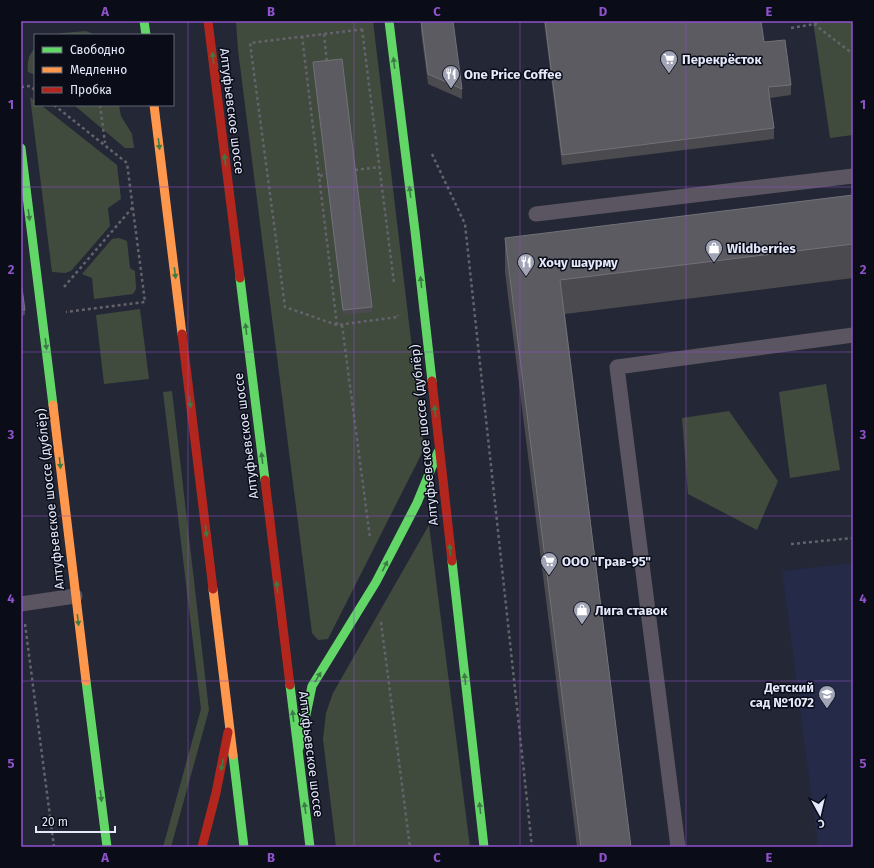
<svg xmlns="http://www.w3.org/2000/svg" width="874" height="868" viewBox="0 0 874 868" font-family="'Fira Sans',sans-serif">
<rect width="100%" height="100%" fill="#242735"/>
<!-- built -->
<polygon fill="#242a47" points="853,563 853,847 818,847 782,571"/>
<!-- green -->
<g fill="#404b3e">
<polygon points="236,21 373,21 424,449 328,639 318,640 312,633 238,50"/>
<polygon points="813,21 853,21 853,135 830,138"/>
<polygon points="86,31 96,35 56,35 62,33"/>
<path d="M 35,48 L 35,75 L 28,72 C 27,63 28,55 35,48 Z"/>
<polygon points="30,97 35,101 35,105 41,105 117,165 121,199 108,208 110,226 71,271 65,273 52,272"/>
<polygon points="74,105 119,105 121,116 132,134 134,148 125,148"/>
<polygon points="119,238 127,241 130,268 135,271 136,289 133,294 94,299 92,278 82,274 112,239"/>
<polygon points="140,309 149,379 104,384 96,315"/>
<polygon points="826,384 840,470 790,478 779,392"/>
<polygon points="172,391 209,710 171,847 163,847 201,709 163,392"/>
<polygon points="729,411 778,481 757,530 688,494 682,418"/>
<polygon points="429,525 470,847 336,847 323,739 326,713 333,693"/>
</g>
<g fill="none" stroke-linecap="round" stroke-linejoin="round">
<!-- path -->
<g stroke="#64626b" stroke-width="2.5" stroke-dasharray="3 3" stroke-linecap="butt">
<polyline points="814,24 853,54"/>
<polyline points="791,28 814,24 819,21"/>
<polyline points="362,29 394,283"/>
<polyline points="324,34 327,63"/>
<polyline points="302,36 337,325 398,317 398,315"/>
<polyline points="21,87 30,86 35,90"/>
<polyline points="54,105 127,163 145,302 66,312"/>
<polyline points="100,105 105,143"/>
<polyline points="432,154 465,224 532,847"/>
<polyline points="355,170 379,167"/>
<polyline points="320,176 326,174"/>
<polyline points="64,287 133,207"/>
<polyline points="337,325 285,307 250,43 365,29"/>
<polyline points="342,325 370,538"/>
<polyline points="791,544 853,538"/>
<polyline points="381,622 410,847"/>
<polyline points="25,624 54,847"/>
</g>
<!-- lane -->
<g stroke="#5a5560" stroke-width="15">
<polyline points="536,214 853,176"/>
<polyline points="21,604 75,596"/>
<polyline points="678,847 617,367 853,335"/>
</g>
<!-- fast -->
<g stroke="#63d668" stroke-width="9">
<polyline points="144,21 146,35"/>
<polyline points="389,21 415,231 432,381"/>
<polyline points="21,148 53,405"/>
<polyline points="240,278 265,480"/>
<polyline points="452,561 484,847"/>
<polyline points="86,681 107,847"/>
<polyline points="290,685 310,847"/>
<polyline points="299,748 312,686 376,582 417,503 438,452"/>
<polyline points="233,755 244,847"/>
</g>
<!-- slow -->
<g stroke="#ff974d" stroke-width="9">
<polyline points="154,105 182,334"/>
<polyline points="53,405 86,681"/>
<polyline points="213,589 233,755"/>
</g>
<!-- jam -->
<g stroke="#b3261e" stroke-width="9">
<polyline points="208,21 240,278"/>
<polyline points="182,334 213,589"/>
<polyline points="432,381 452,561"/>
<polyline points="265,480 290,685"/>
<polyline points="202,847 216,793 228,732"/>
</g>
</g>
<!-- wall -->
<g fill="#4b4a4f">
<polygon points="421,21 462,89 462,99 428,84 421,31"/>
<polygon points="544,21 761,21 764,42 791,85 791,95 770,98 774,128 774,139 562,165"/>
<polygon points="313,62 372,307 372,312 343,315 313,67"/>
<polygon points="853,195 853,278 565,314 631,847 577,847 505,272 505,238"/>
<polygon points="21,281 25,310 25,315 21,316"/>
</g>
<!-- building -->
<g fill="#5c5b61" stroke="#717179">
<polygon points="421,21 453,21 462,89 428,74"/>
<polygon points="545,21 761,21 764,42 785,40 791,85 768,87 774,128 562,155"/>
<polygon points="342,59 372,307 343,310 313,62"/>
<polygon points="853,195 853,244 560,280 631,847 581,847 505,238"/>
<polygon points="21,281 25,310 21,310"/>
</g>
<!-- one-way arrows -->
<defs><path id="oneway-solid" d="M-6-.8H1V-3.2L6.5 0L1 3.2V.8H-6Z"/></defs>
<g fill="#3b7b44">
<use href="#oneway-solid" transform="translate(213 58) rotate(-97)"/>
<use href="#oneway-solid" transform="translate(394 63) rotate(-97)"/>
<use href="#oneway-solid" transform="translate(159 144) rotate(83)"/>
<use href="#oneway-solid" transform="translate(225 160) rotate(-97)"/>
<use href="#oneway-solid" transform="translate(410 192) rotate(-97)"/>
<use href="#oneway-solid" transform="translate(29 215) rotate(83)"/>
<use href="#oneway-solid" transform="translate(175 273) rotate(83)"/>
<use href="#oneway-solid" transform="translate(421 282) rotate(-96)"/>
<use href="#oneway-solid" transform="translate(246 329) rotate(-97)"/>
<use href="#oneway-solid" transform="translate(46 344) rotate(83)"/>
<use href="#oneway-solid" transform="translate(190 402) rotate(83)"/>
<use href="#oneway-solid" transform="translate(435 411) rotate(-96)"/>
<use href="#oneway-solid" transform="translate(262 458) rotate(-97)"/>
<use href="#oneway-solid" transform="translate(60 463) rotate(84)"/>
<use href="#oneway-solid" transform="translate(206 531) rotate(83)"/>
<use href="#oneway-solid" transform="translate(450 550) rotate(-96)"/>
<use href="#oneway-solid" transform="translate(385 566) rotate(-63)"/>
<use href="#oneway-solid" transform="translate(277 587) rotate(-97)"/>
<use href="#oneway-solid" transform="translate(78 620) rotate(83)"/>
<use href="#oneway-solid" transform="translate(318 677) rotate(-58)"/>
<use href="#oneway-solid" transform="translate(465 679) rotate(-96)"/>
<use href="#oneway-solid" transform="translate(293 716) rotate(-97)"/>
<use href="#oneway-solid" transform="translate(222 765) rotate(101)"/>
<use href="#oneway-solid" transform="translate(101 796) rotate(83)"/>
<use href="#oneway-solid" transform="translate(305 808) rotate(-98)"/>
<use href="#oneway-solid" transform="translate(480 808) rotate(-96)"/>
</g>
<!-- grid -->
<path fill="none" stroke="#9052cb" stroke-width="1" stroke-opacity="0.55" d="M 188,21 L 188,847M 354,21 L 354,847M 520,21 L 520,847M 686,21 L 686,847M 21,187 L 853,187M 21,352 L 853,352M 21,516 L 853,516M 21,681 L 853,681"/>
<!-- icons -->
<defs>
<symbol id="supermarket-pin" viewBox="-11 -11 22 30"><path d="M0 17L-7.5 6A9.5 9.5 0 1 1 7.5 6Z" fill="#a0a4b5" stroke="#0a0c18"/><path d="M-6-5.5h2.5l.6 2H6L4.5 2H-2.5L-4.4-4H-6ZM-1.5 3.2a1.3 1.3 0 1 0 .1 0ZM3 3.2a1.3 1.3 0 1 0 .1 0Z" fill="#fff"/></symbol>
<symbol id="restaurant-pin" viewBox="-11 -11 22 30"><path d="M0 17L-7.5 6A9.5 9.5 0 1 1 7.5 6Z" fill="#a0a4b5" stroke="#0a0c18"/><path d="M-5-6h1v4h1v-4h1v4h1v-4h1v5L-1.5 .5V6h-2V.5L-5-1ZM5-6V6H3V1.5H1.5Q1.5-4 5-6Z" fill="#fff"/></symbol>
<symbol id="shop-pin" viewBox="-11 -11 22 30"><path d="M0 17L-7.5 6A9.5 9.5 0 1 1 7.5 6Z" fill="#a0a4b5" stroke="#0a0c18"/><path d="M-5-2.5h2.3a2.7 3.5 0 0 1 5.4 0H5L5.5 6h-11ZM-1.5-2.5h3a1.5 2.3 0 0 0-3 0Z" fill="#fff"/></symbol>
<symbol id="school-pin" viewBox="-11 -11 22 30"><path d="M0 17L-7.5 6A9.5 9.5 0 1 1 7.5 6Z" fill="#a0a4b5" stroke="#0a0c18"/><path d="M0-5L7-2L0 1L-7-2ZM-4 1L0 2.5L4 1V4Q0 6-4 4Z" fill="#fff"/></symbol>
</defs>
<g fill-rule="evenodd">
<use href="#supermarket-pin" x="659" y="49" width="20" height="27"/>
<use href="#restaurant-pin" x="441" y="64" width="20" height="27"/>
<use href="#shop-pin" x="704" y="238" width="20" height="27"/>
<use href="#restaurant-pin" x="516" y="252" width="20" height="27"/>
<use href="#supermarket-pin" x="539" y="551" width="20" height="27"/>
<use href="#shop-pin" x="572" y="600" width="20" height="27"/>
<use href="#school-pin" x="817" y="684" width="20" height="27"/>
</g>
<g text-anchor="middle" dominant-baseline="central" stroke-width="3" stroke-linejoin="round" paint-order="stroke">
<!-- poi labels -->
<g font-size="13" font-weight="bold" fill="#e3e8fa" stroke="#0a0c18" text-anchor="start">
<text x="682" y="59">Перекрёсток</text>
<text x="464" y="74">One Price Coffee</text>
<text x="727" y="248">Wildberries</text>
<text x="539" y="262">Хочу шаурму</text>
<text x="562" y="561">ООО "Грав-95"</text>
<text x="595" y="610">Лига ставок</text>
<text x="814" y="687" text-anchor="end">Детский<tspan x="814" dy="15">сад №1072</tspan></text>
</g>
<!-- street labels -->
<g font-size="13" fill="#e3e8fa" stroke="#0a0c18">
<text transform="translate(232 111) rotate(83)">Алтуфьевское шоссе</text>
<text transform="translate(424 435) rotate(-96)">Алтуфьевское шоссе (дублёр)</text>
<text transform="translate(246 436) rotate(-97)">Алтуфьевское шоссе</text>
<text transform="translate(50 499) rotate(-96)">Алтуфьевское шоссе (дублёр)</text>
<text transform="translate(311 754) rotate(83)">Алтуфьевское шоссе</text>
</g>
</g>
<!-- border -->
<rect width="874" height="868" fill="none" stroke="#0a0c18" stroke-width="44"/>
<!-- legend -->
<rect x="34" y="34" width="140" height="72" fill="#0a0c18" stroke="#616472"/>
<rect x="42" y="47" width="20" height="6" fill="#63d668" stroke="#616472"/>
<text x="70" y="54" font-size="12" fill="#e3e8fa">Свободно</text>
<rect x="42" y="67" width="20" height="6" fill="#ff974d" stroke="#616472"/>
<text x="70" y="74" font-size="12" fill="#e3e8fa">Медленно</text>
<rect x="42" y="87" width="20" height="6" fill="#b3261e" stroke="#616472"/>
<text x="70" y="94" font-size="12" fill="#e3e8fa">Пробка</text>
<!-- north arrow -->
<g transform="translate(820 814) rotate(172)" stroke="#0a0c18" stroke-width="3" paint-order="stroke">
<path d="M0-3L7 15L0 10L-7 15Z" fill="#e3e8fa"/>
<text y="-6" font-size="11" font-weight="bold" text-anchor="middle" fill="#e3e8fa">С</text>
</g>
<!-- scale -->
<path d="M36 826v6h79v-6" fill="none" stroke="#e3e8fa" stroke-width="2"/>
<text x="42" y="826" font-size="12" fill="#e3e8fa" stroke="#0a0c18" stroke-width="3" paint-order="stroke">20 m</text>
<rect x="22" y="22" width="830" height="824" fill="none" stroke="#9052cb" stroke-width="1.5"/>
<g font-size="13" text-anchor="middle" font-weight="bold" fill="#9052cb">
<text x="105" y="16">A</text>
<text x="271" y="16">B</text>
<text x="437" y="16">C</text>
<text x="603" y="16">D</text>
<text x="769" y="16">E</text>
<text x="11" y="109">1</text>
<text x="863" y="109">1</text>
<text x="11" y="274">2</text>
<text x="863" y="274">2</text>
<text x="11" y="439">3</text>
<text x="863" y="439">3</text>
<text x="11" y="603">4</text>
<text x="863" y="603">4</text>
<text x="11" y="768">5</text>
<text x="863" y="768">5</text>
<text x="105" y="862">A</text>
<text x="271" y="862">B</text>
<text x="437" y="862">C</text>
<text x="603" y="862">D</text>
<text x="769" y="862">E</text>
</g>
</svg>
